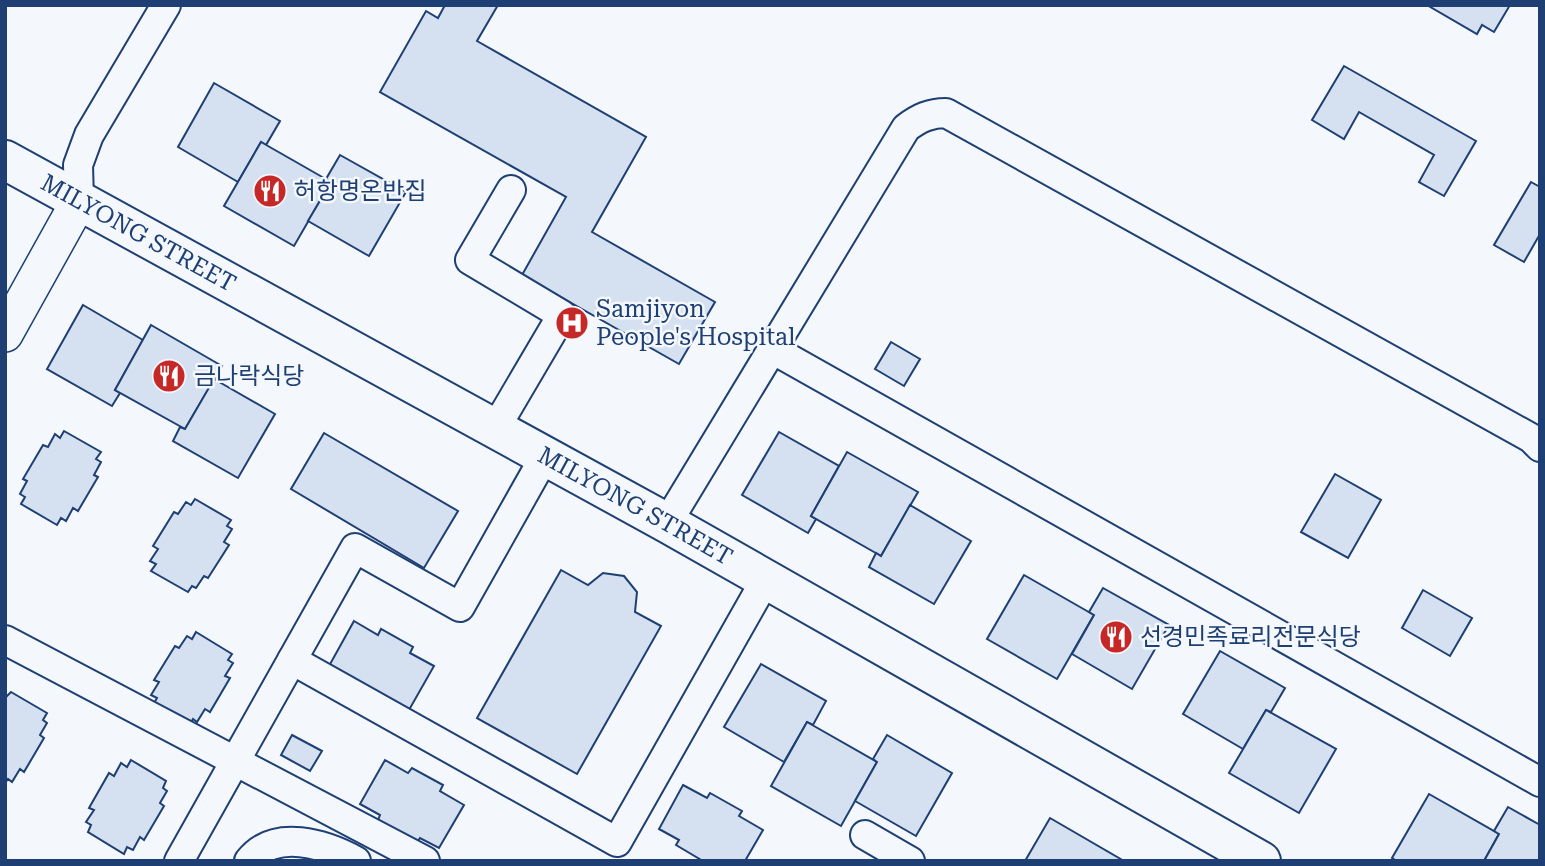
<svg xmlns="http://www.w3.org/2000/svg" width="1545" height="866" viewBox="0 0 1545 866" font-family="'Roboto Serif','Noto Sans KR',serif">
<rect width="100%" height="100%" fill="#f4f7fb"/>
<!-- building -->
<g fill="#d5e0f0" stroke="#1d3f73" stroke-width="2">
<polygon points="445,5 498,5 477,41 646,137 592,232 715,302 679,364 522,275 566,197 380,92 426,11 438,18"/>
<polygon points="1427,5 1510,5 1494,32 1482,25 1477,34"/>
<polygon points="1344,66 1476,141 1444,196 1419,182 1434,155 1359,112 1344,139 1312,120"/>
<polygon points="214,83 280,121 266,145 261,142 238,182 178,147"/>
<polygon points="261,142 331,182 294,246 224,206"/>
<polygon points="340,155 406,192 369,256 308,221 331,182 326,179"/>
<polygon points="1531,182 1540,187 1540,234 1524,262 1494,245"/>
<polygon points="83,305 143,340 115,390 120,393 112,406 47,369"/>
<polygon points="151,325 222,366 185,429 115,390"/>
<polygon points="891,342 920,359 904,386 875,369"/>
<polygon points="214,379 275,414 238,478 173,441 180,427 185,429"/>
<polygon points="64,431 101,452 96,459 101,462 94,475 98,477 78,511 73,508 66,521 61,518 57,525 21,504 25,497 20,494 27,481 23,479 43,445 48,447 55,434 60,438"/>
<polygon points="779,432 839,466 811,516 816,519 808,533 742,495"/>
<polygon points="324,433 458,511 424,568 291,489"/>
<polygon points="847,452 918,492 881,556 811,516"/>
<polygon points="1335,474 1381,500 1348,558 1301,532"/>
<polygon points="195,499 231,520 227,526 232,529 224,542 229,545 208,578 204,576 196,588 192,586 188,592 151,571 156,564 150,561 158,549 153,546 174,512 178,514 186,502 191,505"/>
<polygon points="910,505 971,541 934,604 869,567 876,553 881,556"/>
<polygon points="561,570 588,585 603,573 624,576 637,592 635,612 661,626 577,774 477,718"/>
<polygon points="1024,575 1094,615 1057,679 987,639"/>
<polygon points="1103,588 1169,625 1132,689 1072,654 1094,615 1089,612"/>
<polygon points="1423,590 1472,618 1450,656 1402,628"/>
<polygon points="354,621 378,635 381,629 413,647 410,653 434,666 409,710 329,666"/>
<polygon points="196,632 232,654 228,660 233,663 225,676 230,678 210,712 205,709 197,722 193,719 189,726 153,705 157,698 151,695 159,682 154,680 175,646 179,648 187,636 192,639"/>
<polygon points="1220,651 1285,688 1271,712 1266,710 1243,749 1183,714"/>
<polygon points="761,664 826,701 813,725 807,722 784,762 724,727"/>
<polygon points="11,692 47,713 43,720 47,723 40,735 44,738 24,772 20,769 12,782 8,779 5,783 5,698"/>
<polygon points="1266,710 1336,749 1299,813 1229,773"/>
<polygon points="807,722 877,762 841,826 771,786"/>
<polygon points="292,735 322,751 310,771 281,755"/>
<polygon points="887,735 952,773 916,836 855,801 877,762 873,759"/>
<polygon points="131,760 166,781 163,788 167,791 160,803 164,806 144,840 140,837 133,850 127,847 124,854 88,832 91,825 86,822 94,810 89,808 109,773 114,776 121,763 127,767"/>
<polygon points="385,760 408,773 412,768 443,785 440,791 464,805 439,848 420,838 417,842 378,820 380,815 360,804"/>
<polygon points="683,785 707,798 710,793 742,811 739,816 763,830 745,861 703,861 676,845 679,840 659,829"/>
<polygon points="1429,794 1499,834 1484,861 1397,861 1392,858"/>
<polygon points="1508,807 1540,825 1540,861 1484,861 1499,834 1494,831"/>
<polygon points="1050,818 1124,861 1025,861"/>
</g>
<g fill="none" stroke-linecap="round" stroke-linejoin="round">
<defs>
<g id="minor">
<polyline points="79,201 78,165 89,135 166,5"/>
<polyline points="772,349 1540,782"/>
<polyline points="495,429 562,315 470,260 511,190"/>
<path d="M 667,523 L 906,128 C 919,118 930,113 946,113 L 1531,438 L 1540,447"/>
<polyline points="5,640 425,861"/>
<polyline points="292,660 617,842 766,579"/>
<polyline points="865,835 910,861"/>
<polyline points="179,861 355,548 460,607 545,456"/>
<path d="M 249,861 C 275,828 325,844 356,861"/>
</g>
<polyline id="tertiary" points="5,334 79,201"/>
<g id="secondary">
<path id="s1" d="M 5,160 L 667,523 L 1261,861"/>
</g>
</defs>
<!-- minor casing -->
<use href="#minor" stroke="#1d3f73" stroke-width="32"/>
<!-- tertiary casing -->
<use href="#tertiary" stroke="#1d3f73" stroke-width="38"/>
<!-- secondary casing -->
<use href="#secondary" stroke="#1d3f73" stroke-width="42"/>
<!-- minor -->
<use href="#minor" stroke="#f4f7fb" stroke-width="28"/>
<!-- tertiary -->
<use href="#tertiary" stroke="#f4f7fb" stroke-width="35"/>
<!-- secondary -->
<use href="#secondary" stroke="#f4f7fb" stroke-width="38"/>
</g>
<!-- icons -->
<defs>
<symbol id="restaurant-disc" viewBox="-11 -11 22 22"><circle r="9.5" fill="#c62828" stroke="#f4f7fb"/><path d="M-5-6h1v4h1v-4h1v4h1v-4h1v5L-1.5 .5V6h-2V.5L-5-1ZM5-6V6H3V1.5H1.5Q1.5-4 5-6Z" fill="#fff"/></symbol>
<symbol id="hospital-disc" viewBox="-11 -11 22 22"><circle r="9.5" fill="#c62828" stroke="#f4f7fb"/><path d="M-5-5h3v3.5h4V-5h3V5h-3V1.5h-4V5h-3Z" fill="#fff"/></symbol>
</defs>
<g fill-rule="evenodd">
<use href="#restaurant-disc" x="251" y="172" width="38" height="38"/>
<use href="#hospital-disc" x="553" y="304" width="38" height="38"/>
<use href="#restaurant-disc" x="150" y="357" width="38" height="38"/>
<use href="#restaurant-disc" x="1097" y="618" width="38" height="38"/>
</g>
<g text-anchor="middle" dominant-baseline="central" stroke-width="5" stroke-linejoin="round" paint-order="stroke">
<!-- poi labels -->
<g font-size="24" fill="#1d3f73" stroke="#f4f7fb" text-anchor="start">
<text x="294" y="191">허항명온반집</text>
<text x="596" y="309">Samjiyon<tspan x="596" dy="28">People's Hospital</tspan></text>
<text x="194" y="376">금나락식당</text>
<text x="1140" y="637">선경민족료리전문식당</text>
</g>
<!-- street labels -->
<g font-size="24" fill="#1d3f73" stroke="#f4f7fb">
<text stroke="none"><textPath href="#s1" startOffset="152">MILYONG STREET</textPath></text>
<text stroke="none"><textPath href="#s1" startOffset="719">MILYONG STREET</textPath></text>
</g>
</g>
<!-- border -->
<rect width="1545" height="866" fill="none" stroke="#1d3f73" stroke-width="14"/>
</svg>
